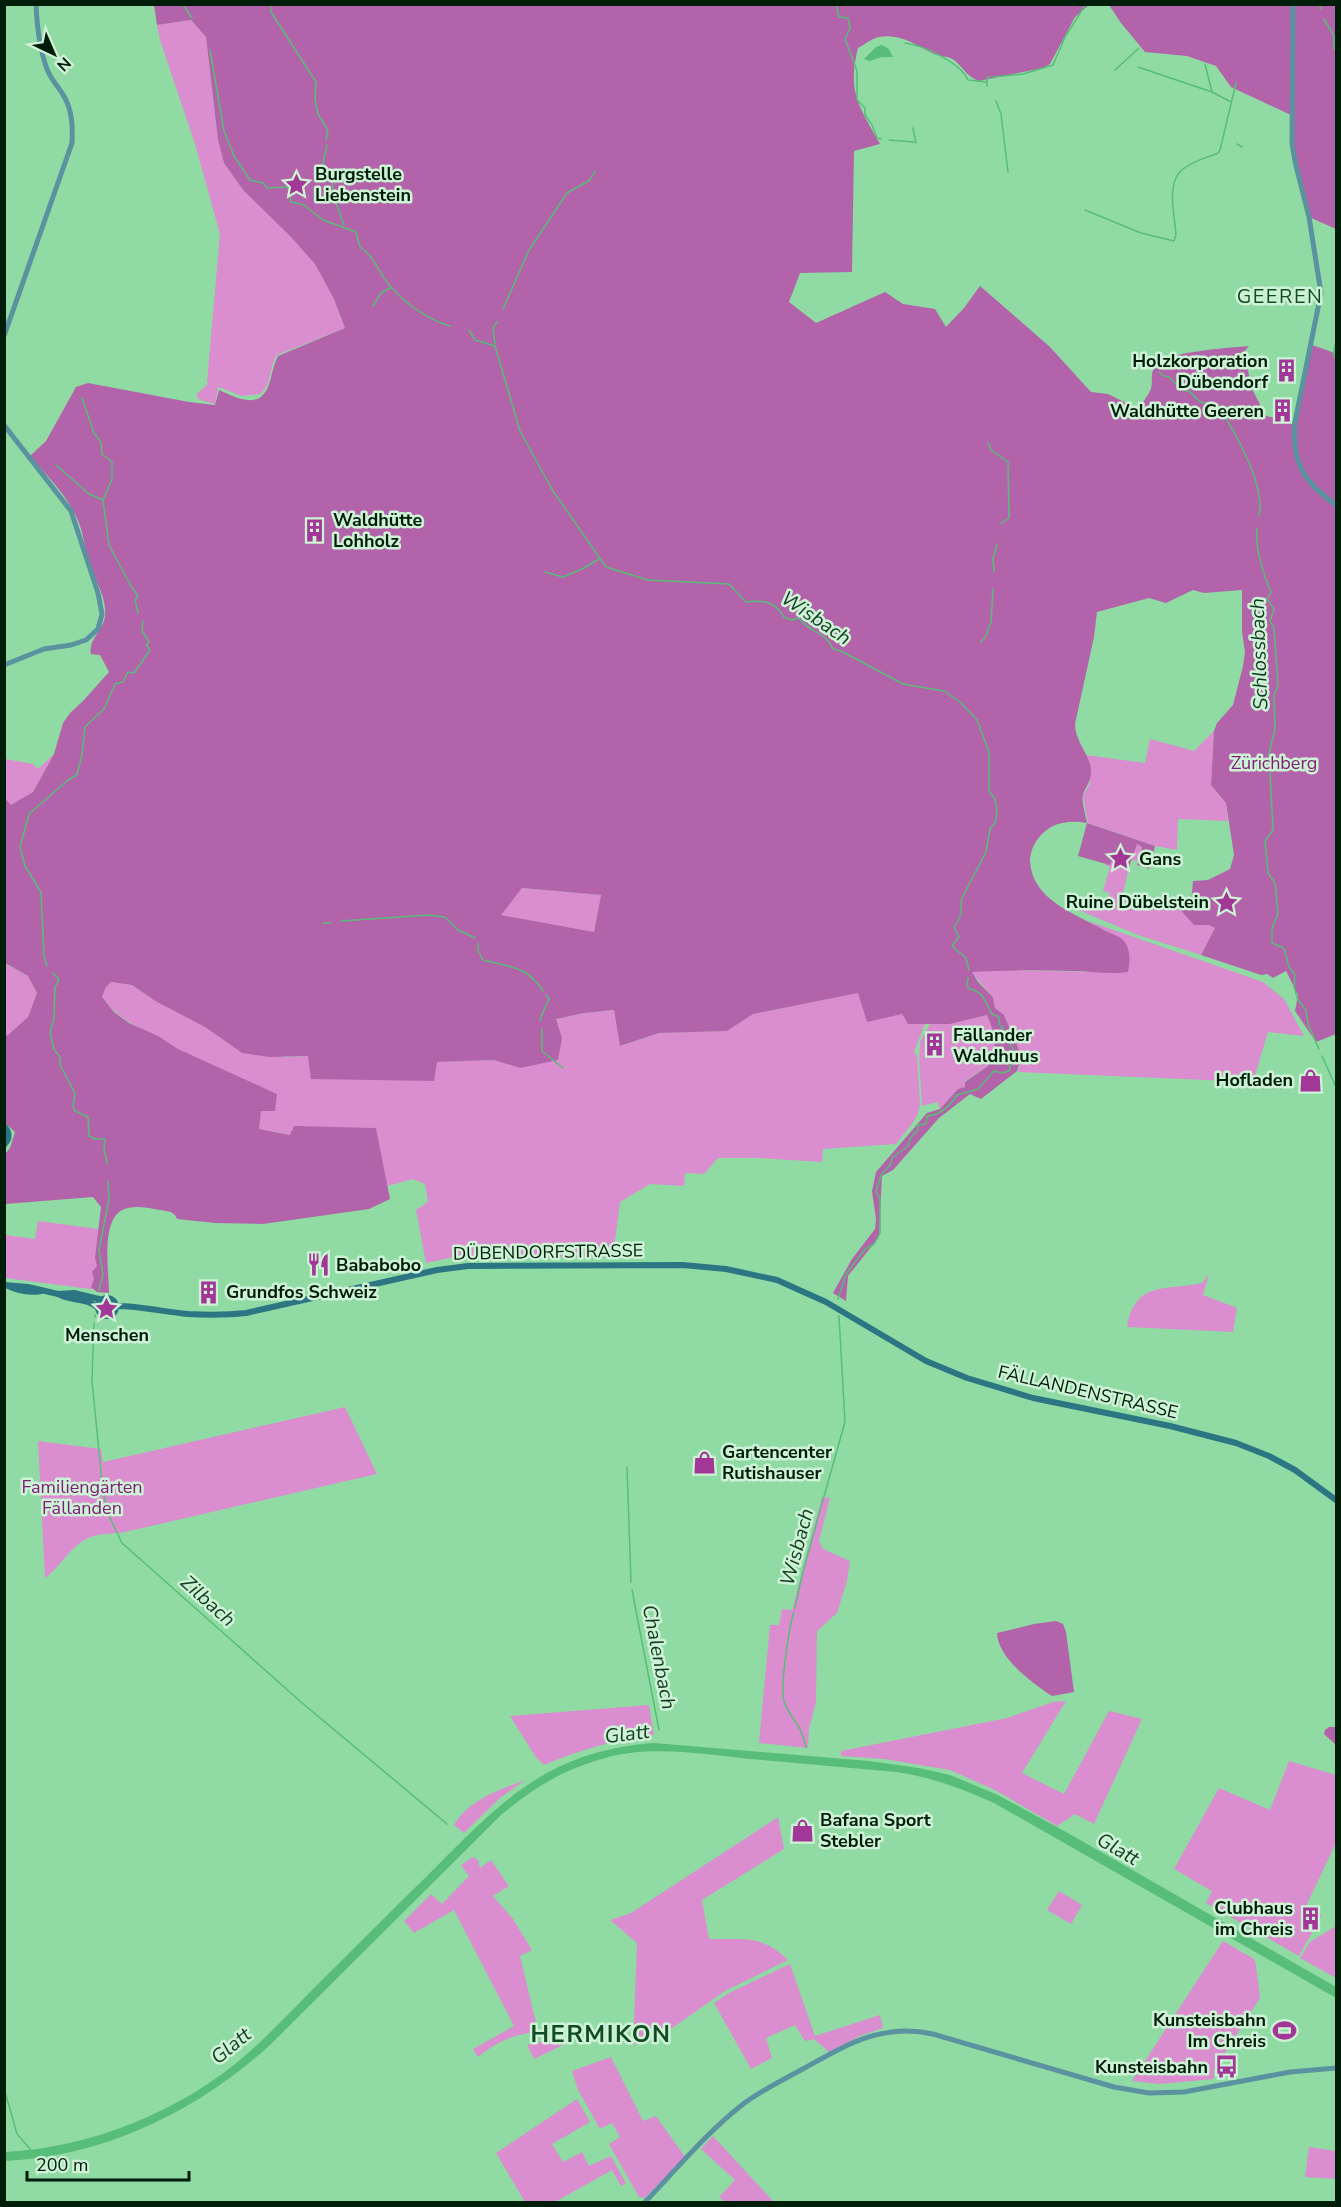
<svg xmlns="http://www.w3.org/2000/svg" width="1341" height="2207" viewBox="0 0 1341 2207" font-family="'Nunito Sans',sans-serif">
<rect width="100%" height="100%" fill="#90dba4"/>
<!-- green -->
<g fill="#da8ecf">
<path d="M 191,20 L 206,37 L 218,140 L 224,163 L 243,190 L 290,236 L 315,264 L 334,299 L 345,328 L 277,355 C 269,367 272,385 260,394 L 242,396 L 218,387 L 215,404 L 200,400 L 196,395 L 209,383 L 207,382 L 220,234 L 195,144 L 160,40 L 157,25 Z"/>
<polygon points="1214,731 1211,785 1226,803 1228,821 1178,819 1177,850 1155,846 1088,823 1083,796 1090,783 1090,764 1086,755 1145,763 1150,739 1194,751"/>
<polygon points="54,754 33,792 11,806 5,797 5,759 33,764 38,769"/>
<polygon points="1129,841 1142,846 1138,861 1132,860 1111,862 1129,867 1123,894 1128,895 1127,900 1150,905 1152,900 1176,903 1176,905 1215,928 1201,955 1138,935 1064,904 1065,899 1105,910 1110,893 1103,891 1110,867 1105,865 1107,859"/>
<polygon points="522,888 601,895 594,932 500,915"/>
<polygon points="1088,921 1263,982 1284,999 1304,1036 1268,1032 1253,1082 1018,1072 1022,1057 1004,1015 995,1008 993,997 971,972 1007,970 1099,972 1124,941"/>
<polygon points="4,963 28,976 37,993 28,1017 8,1035 5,1036"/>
<path d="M 111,982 L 132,985 L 157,1002 L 205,1027 L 242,1053 L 287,1057 L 308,1056 L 437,1062 L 494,1060 L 520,1068 L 562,1038 L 556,1019 L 584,1013 L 614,1010 L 621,1046 L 659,1033 L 727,1031 L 753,1014 L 858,993 L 902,1014 L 908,1024 L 925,1024 L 914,1052 L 917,1055 L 920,1105 L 918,1113 L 914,1121 L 896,1144 L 823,1149 L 822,1162 L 759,1158 L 718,1158 L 704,1174 L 685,1173 L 684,1186 L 650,1184 L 620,1202 L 613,1257 L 454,1257 L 426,1263 L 416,1210 L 428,1202 L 425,1184 L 413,1179 L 387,1186 L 376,1128 L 291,1135 L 259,1129 L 261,1111 C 234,1091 207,1069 178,1049 C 150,1030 123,1026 102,997 L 106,987 Z"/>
<polygon points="987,1015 994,1033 995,1061 965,1081 965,1087 958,1089 940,1109 937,1102 922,1106 919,1058 920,1042 930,1024 950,1024"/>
<polygon points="38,1221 98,1229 98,1290 5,1278 5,1235 35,1239"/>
<path d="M 1209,1274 L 1203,1295 L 1237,1308 L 1233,1332 L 1127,1327 C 1135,1280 1166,1291 1202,1283 Z"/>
<path d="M 345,1407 L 377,1474 L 125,1532 C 114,1534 101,1533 91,1537 C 71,1544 62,1566 45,1578 L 38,1441 L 101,1449 L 103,1462 Z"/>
<polygon points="822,1497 830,1498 819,1541 823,1549 850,1561 847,1581 837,1613 817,1631 816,1702 809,1729 808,1748 759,1743 770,1625 779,1625 782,1609 792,1610"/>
<polygon points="1066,1701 1022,1773 1064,1794 1109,1711 1142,1719 1094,1824 1075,1814 1057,1826 995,1790 950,1770 884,1759 841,1756 841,1751 1007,1718 1053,1702"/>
<path d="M 649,1705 L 654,1735 C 615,1739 580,1750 544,1765 L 535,1756 L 510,1716 Z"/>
<polygon points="1289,1761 1336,1775 1336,1843 1306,1906 1322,1915 1299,1956 1206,1903 1212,1891 1174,1869 1219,1788 1270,1810"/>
<path d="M 525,1780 L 500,1798 L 464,1833 L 454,1825 C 469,1799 499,1790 525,1780 Z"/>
<path d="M 778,1817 L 784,1849 L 702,1900 L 709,1939 C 743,1940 762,1934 788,1960 L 725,1991 L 665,2033 L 633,2045 L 637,1943 L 610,1920 L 631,1913 Z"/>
<path d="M 473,1857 L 478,1860 L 480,1868 L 491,1860 L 509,1886 L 493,1896 L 513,1919 L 532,1950 L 520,1956 L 538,2031 C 512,2036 499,2040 478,2057 L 473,2049 L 514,2026 L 454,1910 L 414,1933 L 404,1921 L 431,1894 L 442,1904 L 469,1876 L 461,1865 Z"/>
<polygon points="1059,1891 1082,1905 1071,1924 1047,1910"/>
<polygon points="1336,1926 1336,1978 1300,1958 1310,1942"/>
<polygon points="1223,1941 1254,1959 1256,1965 1260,1998 1214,2070 1214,2079 1159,2084 1132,2081"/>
<polygon points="790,1964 815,2036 880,2015 883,2028 860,2036 829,2052 814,2039 805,2041 795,2025 766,2038 772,2058 751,2069 714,2003 729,1993"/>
<polygon points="562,2036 563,2045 534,2059 527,2045"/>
<polygon points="611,2057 643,2121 656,2116 685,2157 645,2198 639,2197 609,2144 620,2137 612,2123 600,2129 578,2090 572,2071"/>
<polygon points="577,2099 590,2122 552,2144 563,2162 582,2152 589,2166 611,2156 626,2183 621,2186 612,2170 555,2202 525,2202 496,2153"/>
<polygon points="713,2136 774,2202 725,2202 719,2197 735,2180 701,2149"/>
<polygon points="1309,2147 1336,2151 1336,2179 1305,2177"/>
</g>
<!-- forest -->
<g fill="#b363a9" fill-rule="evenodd">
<path d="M 154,5 L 1089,5 L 1075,17 L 1050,64 L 1043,68 L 979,81 C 967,77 963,67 954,60 C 947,55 938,57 932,53 C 915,44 899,33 879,37 C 872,38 864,45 858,48 C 847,93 859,106 880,144 L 854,151 L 852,272 L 800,273 L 789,302 L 816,323 L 885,292 L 903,304 L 935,309 L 946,327 L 964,308 L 980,286 L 1050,347 L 1091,392 L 1108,394 L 1138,409 C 1142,403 1148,396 1151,389 C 1153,382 1150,373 1155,366 C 1166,351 1230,348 1249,346 L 1244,352 L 1252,389 L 1266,416 L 1295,422 L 1312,345 L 1335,353 L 1336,1034 L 1316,1042 L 1295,1011 L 1298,995 L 1286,971 L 1273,978 L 1267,974 L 1261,975 L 1201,955 L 1215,928 L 1209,925 L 1194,925 L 1176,905 L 1191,903 L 1193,881 L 1208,880 L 1230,869 L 1234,855 L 1226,803 L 1211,785 L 1214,731 L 1217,723 L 1233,705 L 1243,666 L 1245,652 L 1242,632 L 1242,590 L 1204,593 L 1193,590 L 1166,603 L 1149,598 L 1097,612 L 1094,637 L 1075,724 C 1075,743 1092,756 1091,773 C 1091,782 1085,787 1083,795 C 1081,802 1086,815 1087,823 L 1155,846 L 1149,869 L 1137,865 L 1142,847 L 1137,844 L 1129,867 L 1111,862 L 1110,865 L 1078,856 L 1087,823 C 1075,821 1063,821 1051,827 C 1039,834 1030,847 1030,861 C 1032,900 1074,913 1104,930 C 1109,933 1120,936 1124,941 C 1131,950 1130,962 1128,972 C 1108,975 1091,971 1071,971 C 1038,970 1005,970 972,972 L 978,982 L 993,997 L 995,1008 L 1004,1015 L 1022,1057 L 1017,1071 L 981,1099 L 970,1094 L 939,1118 L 893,1170 L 882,1176 L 879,1237 L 848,1276 L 846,1301 L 833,1293 L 852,1259 L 875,1229 L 876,1219 L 872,1191 L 876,1172 L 927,1113 L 940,1109 L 958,1089 L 965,1087 L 965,1082 L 995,1061 L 994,1033 L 987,1015 L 950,1024 L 908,1024 L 902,1014 L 867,1022 L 858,993 L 753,1014 L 727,1031 L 659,1033 L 620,1046 L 614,1010 L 584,1013 L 556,1019 L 562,1038 L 558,1060 L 520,1068 L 494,1060 L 437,1062 L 434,1081 L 311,1079 L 308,1056 L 269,1057 L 242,1053 L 205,1027 L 157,1002 L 132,985 L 111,982 L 106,987 L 102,997 L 114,1012 L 129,1023 L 158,1036 L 178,1049 L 277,1094 L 275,1111 L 261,1111 L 259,1129 L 290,1135 L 294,1126 L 376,1128 L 390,1199 L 369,1209 L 263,1224 L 215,1223 L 177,1219 L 175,1215 L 171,1212 C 158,1210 141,1205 128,1208 C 99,1213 109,1271 109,1293 L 97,1292 L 91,1287 L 94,1279 L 92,1272 L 97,1266 L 95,1258 L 101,1207 L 93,1197 L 5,1204 L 5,1154 L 10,1148 L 15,1132 L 5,1123 L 5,1036 L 8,1035 L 28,1017 L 37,993 L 28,976 L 5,963 L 4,797 L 11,805 L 33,792 L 54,754 L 63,723 L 70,713 L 83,701 L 109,672 L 100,655 L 91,654 C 88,640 103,631 105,616 C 107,598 95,580 89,564 C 85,551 84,536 79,523 C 69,497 48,477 30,456 L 46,441 L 76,387 L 88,383 L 189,402 L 215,405 L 219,390 C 233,396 257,410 267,389 C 272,379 272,367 278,356 L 345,328 L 334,299 L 315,264 L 290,236 L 243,190 L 224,163 L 218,140 L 206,37 L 191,20 L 157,25 ZM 522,888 L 601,895 L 594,932 L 501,915 Z"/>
<polygon points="1109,5 1336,5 1336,229 1309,217 1296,166 1291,115 1231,87 1216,66 1187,56 1145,52 1121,23"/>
<path d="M 1056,1621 L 1063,1624 L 1066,1632 L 1074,1692 L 1052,1696 C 1033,1683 998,1659 997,1633 L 1034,1624 Z"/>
<polygon points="1329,1727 1336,1727 1336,1745 1324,1734 1325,1730"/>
</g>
<!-- water -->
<g fill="#58bd78">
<polygon points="882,45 889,49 893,57 882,57 869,61 864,59 876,47"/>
<path d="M 654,1743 L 869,1761 L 919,1768 L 950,1775 L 998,1795 L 1075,1837 L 1336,1987 L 1336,1998 L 994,1803 C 962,1789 932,1777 896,1772 C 848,1768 799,1763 750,1759 C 703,1754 651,1745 605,1758 C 562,1770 535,1787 501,1815 L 269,2046 C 196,2112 103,2157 5,2161 L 5,2152 C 90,2148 183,2111 248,2053 C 273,2031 296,2006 319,1983 C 355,1947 390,1912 426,1877 C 499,1804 545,1751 654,1743 Z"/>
</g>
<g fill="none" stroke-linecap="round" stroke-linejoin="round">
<!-- stream -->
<g stroke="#58bd78" stroke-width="1.5">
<polyline points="183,4 192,18"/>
<polyline points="272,4 271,12 316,82 315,99 318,114 328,130 326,140"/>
<polyline points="836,4 839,17 848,18 850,28 845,39 857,71 857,100 865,108 865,115 872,125 877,138 881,139"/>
<polyline points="1319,4 1321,9"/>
<polyline points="1324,19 1334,36 1334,48 1336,51"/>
<path d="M 905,43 C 923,45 961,63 968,80 L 986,82"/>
<path d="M 210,50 L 224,131 L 234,156 L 250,180 L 263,183 L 267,188 L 288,187 L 291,202 L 304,205 L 323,220 L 356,232 L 360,247 C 375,257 379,274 391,287 C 407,305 428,319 450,326"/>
<polyline points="1205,64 1212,92"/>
<polyline points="1138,67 1212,92 1231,102"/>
<polyline points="1115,70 1139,48"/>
<polyline points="993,77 1023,74 1053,65 1065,37 1086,4"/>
<polyline points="987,86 987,77 990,77"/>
<polyline points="996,101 1001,114 1008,172"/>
<polyline points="913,128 916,143"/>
<polyline points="889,140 914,142"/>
<polyline points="1237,144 1242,147"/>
<polyline points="327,145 323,163 332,181 333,195 344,225"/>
<path d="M 1085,210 L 1141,233 L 1174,241 L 1176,235 C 1175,217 1167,188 1179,173 C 1187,163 1206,158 1218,153 L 1220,150 L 1236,83"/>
<polyline points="373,306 381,293 390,288"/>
<polyline points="503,309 529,250 567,193 590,180 595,171"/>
<path d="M 469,330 L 475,340 L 495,346 L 520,431 L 553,491 L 606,567 L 648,580 L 729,584 L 746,602 C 764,600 775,601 784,617 L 791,620 L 799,618 C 811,635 824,629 833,649 L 841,651 L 903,684 L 944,691 L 961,703 L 977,720 L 989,752 L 989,791 L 995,799 L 997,812 L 995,823 L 990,829 L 986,852 L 961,900 C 962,909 961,920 954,927 L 959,937 L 952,946 L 966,958 L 969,970"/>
<polyline points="1336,341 1333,355 1336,359"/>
<polyline points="495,344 493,328 497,322"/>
<path d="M 1159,372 L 1164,376 L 1169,377 L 1181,389 L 1190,392 L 1200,402 L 1217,405 C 1234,429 1266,486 1259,516"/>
<polyline points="82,398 94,433 101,442 102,454 112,462 112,479 103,500 109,545 131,586 138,596 135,600 138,613"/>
<polyline points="988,442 991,450 1008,462 1009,518 1000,524"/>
<polyline points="56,465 89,494 103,500"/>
<path d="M 1257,528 C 1255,547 1263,574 1271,592 L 1267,599 L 1274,609 L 1270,621 L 1274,628 L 1278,686 L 1274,695 L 1275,729 L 1269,754 L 1273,830 L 1265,841 L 1268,873 L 1275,883 L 1278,914 L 1272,928 L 1272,943 L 1284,948 L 1289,967 L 1295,975 L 1294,987 L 1298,1000 L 1306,1010 L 1308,1024 L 1319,1049"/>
<polyline points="545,572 563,577 584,568 599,559"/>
<polyline points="994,572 993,559 997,544"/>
<polyline points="980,642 985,638 991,622 993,589"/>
<polyline points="341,921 429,915 445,917 458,930 475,938"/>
<polyline points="323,923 331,923"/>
<path d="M 478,943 L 478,950 L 483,960 C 510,967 527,966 543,991"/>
<polyline points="47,966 44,956 41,892 25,866 20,847 29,814 68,780 77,775 82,755 85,727 104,709 115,684 123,682 128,672 134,673 150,650 146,645 149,642 142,631 143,621"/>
<polyline points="53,973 59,980 55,987 54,1018 50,1032 54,1049 60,1057 60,1065 75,1093 73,1106 75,1111 88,1117 89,1136 95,1139 105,1139 104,1151 108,1164"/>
<polyline points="541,1021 540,1019 549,999 546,995"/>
<polyline points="542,1029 542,1051 563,1068"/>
<polyline points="1322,1056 1336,1087"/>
<polyline points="99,1290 103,1275 99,1250 109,1199 108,1181"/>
<path d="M 838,1299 L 846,1274 L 865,1249 L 874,1244 L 880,1233 L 880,1199 L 876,1191 L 881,1175 L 891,1164 L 892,1158 L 908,1146 L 911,1137 L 918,1130 L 918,1125 L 926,1124 L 927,1116 C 941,1115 950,1106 957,1095 L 978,1089 L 994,1071 L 1002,1073 L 1009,1071 L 1014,1052 L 1003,1028 L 999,1024 L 999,1017 L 992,1014 C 985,1003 984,991 969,989 L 967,985 L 968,977"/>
<polyline points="95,1317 95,1315"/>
<polyline points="94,1323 92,1381 103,1492 110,1518 122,1543 301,1702 447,1824"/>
<polyline points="627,1467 631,1582"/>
<polyline points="632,1590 659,1730"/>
<polyline points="795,1608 803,1571 845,1422 839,1316"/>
<path d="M 794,1612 C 789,1626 780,1687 784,1701 C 789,1718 802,1724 806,1747"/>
<polyline points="4,2088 17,2134 30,2149"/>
</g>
<!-- tertiary -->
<g stroke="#5a939f" stroke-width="5">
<path d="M 1293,4 L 1292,144 L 1296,166 L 1309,217 L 1321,293 L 1295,422 C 1291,463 1304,482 1336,505"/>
<path d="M 4,336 L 72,143 C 73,125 72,108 62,93 C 57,85 50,78 47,69 C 39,48 37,27 36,4"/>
<polyline points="4,425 71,511 98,593 102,614 98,629 86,640 71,645 44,649 4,665"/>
<path d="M 645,2202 C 676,2170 706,2133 742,2105 C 760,2091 781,2081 801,2070 C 844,2046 882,2022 933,2034 L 1114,2087 L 1149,2093 L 1184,2092 L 1290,2072 L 1336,2068"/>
</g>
<!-- secondary -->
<g stroke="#2c7684" stroke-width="6">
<path d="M 4,1126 C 10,1132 10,1139 4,1145"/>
<polyline points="4,1285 28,1287 58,1294 74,1293 103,1300"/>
<path d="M 8,1286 C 17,1291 31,1293 41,1291"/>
<path d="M 58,1294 C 71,1302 87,1297 98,1308"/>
<circle cx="107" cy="1307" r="9"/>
<path d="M 116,1306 C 141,1306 164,1312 188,1314 C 208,1315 227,1315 246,1313 L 437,1270 L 468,1266 L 683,1265 L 726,1269 L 777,1280 L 826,1302 L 926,1361 L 967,1378 L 1033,1398 L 1170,1426 L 1236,1443 L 1269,1456 L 1295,1470 L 1336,1500"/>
</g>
</g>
<!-- icons -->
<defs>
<symbol id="sight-bare" viewBox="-9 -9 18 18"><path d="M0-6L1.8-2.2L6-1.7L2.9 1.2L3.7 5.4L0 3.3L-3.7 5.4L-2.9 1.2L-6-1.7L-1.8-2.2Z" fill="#a23798" stroke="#cef2d6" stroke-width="2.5" paint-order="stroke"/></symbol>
<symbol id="building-bare" viewBox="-9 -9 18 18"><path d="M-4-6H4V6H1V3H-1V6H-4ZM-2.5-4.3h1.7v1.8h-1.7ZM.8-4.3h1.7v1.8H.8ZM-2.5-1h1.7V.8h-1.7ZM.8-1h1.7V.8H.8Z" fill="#a23798" stroke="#cef2d6" stroke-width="2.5" paint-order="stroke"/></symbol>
<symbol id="shop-bare" viewBox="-9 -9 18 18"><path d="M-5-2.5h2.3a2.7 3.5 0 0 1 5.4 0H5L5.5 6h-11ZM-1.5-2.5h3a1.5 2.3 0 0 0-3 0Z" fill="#a23798" stroke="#cef2d6" stroke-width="2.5" paint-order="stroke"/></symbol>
<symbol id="restaurant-bare" viewBox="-9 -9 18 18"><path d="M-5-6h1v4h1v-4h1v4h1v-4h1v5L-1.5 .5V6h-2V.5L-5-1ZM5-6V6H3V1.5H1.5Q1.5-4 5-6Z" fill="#a23798" stroke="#cef2d6" stroke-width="2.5" paint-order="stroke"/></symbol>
<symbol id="stadium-bare" viewBox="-9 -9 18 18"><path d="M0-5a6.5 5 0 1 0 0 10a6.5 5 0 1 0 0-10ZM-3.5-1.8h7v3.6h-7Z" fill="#a23798" stroke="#cef2d6" stroke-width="2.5" paint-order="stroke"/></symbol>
<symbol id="bus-bare" viewBox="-9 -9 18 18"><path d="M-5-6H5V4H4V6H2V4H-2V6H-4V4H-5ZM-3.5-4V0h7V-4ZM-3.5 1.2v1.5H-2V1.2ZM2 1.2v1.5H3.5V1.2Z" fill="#a23798" stroke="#cef2d6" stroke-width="2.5" paint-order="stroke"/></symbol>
</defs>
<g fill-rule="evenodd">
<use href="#sight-bare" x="280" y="168" width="33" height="33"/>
<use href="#building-bare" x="1270" y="354" width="33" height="33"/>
<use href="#building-bare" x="1266" y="394" width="33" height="33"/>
<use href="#building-bare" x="298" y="514" width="33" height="33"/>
<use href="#sight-bare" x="1104" y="842" width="33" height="33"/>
<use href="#sight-bare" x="1210" y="886" width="33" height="33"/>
<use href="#building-bare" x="918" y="1028" width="33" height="33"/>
<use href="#shop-bare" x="1294" y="1064" width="33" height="33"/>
<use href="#restaurant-bare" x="302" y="1248" width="33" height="33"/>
<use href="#building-bare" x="192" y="1276" width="33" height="33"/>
<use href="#sight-bare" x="90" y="1292" width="33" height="33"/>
<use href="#shop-bare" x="688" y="1446" width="33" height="33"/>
<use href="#shop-bare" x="786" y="1814" width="33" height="33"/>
<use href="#building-bare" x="1294" y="1902" width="33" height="33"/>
<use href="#stadium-bare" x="1268" y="2014" width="33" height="33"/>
<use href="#bus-bare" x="1210" y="2050" width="33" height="33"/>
</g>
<g text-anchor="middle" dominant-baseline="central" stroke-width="5" stroke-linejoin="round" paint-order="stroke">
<!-- poi labels -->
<g font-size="18" font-weight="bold" fill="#001d09" stroke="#cef2d6" text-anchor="start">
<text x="315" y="174">Burgstelle<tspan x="315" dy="21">Liebenstein</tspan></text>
<text x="1268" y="361" text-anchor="end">Holzkorporation<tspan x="1268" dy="21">Dübendorf</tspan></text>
<text x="1264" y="411" text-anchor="end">Waldhütte Geeren</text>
<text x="333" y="520">Waldhütte<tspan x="333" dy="21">Lohholz</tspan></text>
<text x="1139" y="859">Gans</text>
<text x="1209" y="902" text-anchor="end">Ruine Dübelstein</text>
<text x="953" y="1035">Fällander<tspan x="953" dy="21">Waldhuus</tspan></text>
<text x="1293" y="1080" text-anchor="end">Hofladen</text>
<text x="336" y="1265">Bababobo</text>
<text x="226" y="1292">Grundfos Schweiz</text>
<text x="107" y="1335" text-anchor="middle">Menschen</text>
<text x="722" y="1452">Gartencenter<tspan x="722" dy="21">Rutishauser</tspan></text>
<text x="820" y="1820">Bafana Sport<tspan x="820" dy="21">Stebler</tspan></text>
<text x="1293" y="1908" text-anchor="end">Clubhaus<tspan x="1293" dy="21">im Chreis</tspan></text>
<text x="1266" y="2020" text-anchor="end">Kunsteisbahn<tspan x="1266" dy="21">Im Chreis</tspan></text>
<text x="1208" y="2067" text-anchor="end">Kunsteisbahn</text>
</g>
<!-- park labels -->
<g font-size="18" fill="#801d78" stroke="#cef2d6">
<text x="1274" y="763">Zürichberg</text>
<text x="82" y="1487">Familiengärten<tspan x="82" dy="21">Fällanden</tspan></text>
</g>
<!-- street labels -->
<g font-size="18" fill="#001d09" stroke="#cef2d6">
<text transform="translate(548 1252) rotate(-1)">DÜBENDORFSTRASSE</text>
<text transform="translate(1088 1392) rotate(13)">FÄLLANDENSTRASSE</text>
</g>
<!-- neighbourhood labels -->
<g font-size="20" letter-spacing="1.5" fill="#104b26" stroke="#cef2d6">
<text x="1280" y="296">GEEREN</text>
</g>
<!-- water labels -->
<g font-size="20" font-style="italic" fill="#123c21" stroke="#cef2d6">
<text transform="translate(816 618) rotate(34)">Wisbach</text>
<text transform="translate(1259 654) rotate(-92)">Schlossbach</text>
<text transform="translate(797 1547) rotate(-75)">Wisbach</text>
<text transform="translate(208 1601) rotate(42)">Zilbach</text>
<text transform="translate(659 1657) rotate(79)">Chalenbach</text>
<text transform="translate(627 1734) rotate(-7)">Glatt</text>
<text transform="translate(1118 1849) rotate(30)">Glatt</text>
<text transform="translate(231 2046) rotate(-39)">Glatt</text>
</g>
<!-- district labels -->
<g font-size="24" font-weight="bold" letter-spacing="1.5" fill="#104b26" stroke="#cef2d6">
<text x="601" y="2034">HERMIKON</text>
</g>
</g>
<!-- border -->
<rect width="1341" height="2207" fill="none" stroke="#001d09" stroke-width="12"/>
<!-- north arrow -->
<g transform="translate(54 54) rotate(136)" stroke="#cef2d6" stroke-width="4.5" paint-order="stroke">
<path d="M0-4.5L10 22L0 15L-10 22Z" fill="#001d09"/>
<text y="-9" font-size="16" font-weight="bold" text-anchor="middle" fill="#001d09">N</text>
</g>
<!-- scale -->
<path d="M27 2171v9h162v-9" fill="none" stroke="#001d09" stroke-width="3"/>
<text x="36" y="2171" font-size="18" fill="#001d09" stroke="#cef2d6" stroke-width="4.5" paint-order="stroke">200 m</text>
</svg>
